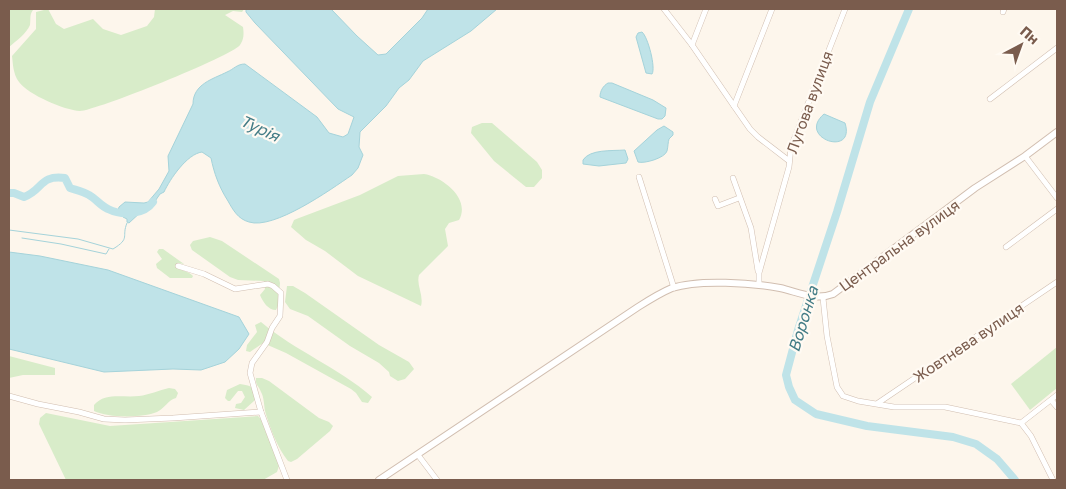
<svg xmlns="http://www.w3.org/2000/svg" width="1066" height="489" viewBox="0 0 1066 489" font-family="'Golos Text',sans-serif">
<rect width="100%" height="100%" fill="#fdf6ec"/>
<!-- green -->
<g fill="#d8ecc9">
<path d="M 9,9 L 34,9 C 29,14 31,18 30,25 C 27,33 15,42 9,47 Z"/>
<path d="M 48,9 L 56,24 L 64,29 L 93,19 L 103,29 L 121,35 L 147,26 L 154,17 L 155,9 L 244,9 L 242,12 L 233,11 L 225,15 L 243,27 C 244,34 244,39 240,45 C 232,56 95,111 80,111 C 64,110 29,95 19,82 C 13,74 13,64 12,56 L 36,29 L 36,12 Z"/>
<polygon points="482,123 492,123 537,162 542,170 542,178 534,187 526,187 494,161 471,133 472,127"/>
<path d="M 424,174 C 443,177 471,199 459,220 L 449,223 L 445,229 L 448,246 L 419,275 C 416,285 424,295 421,306 L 358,276 L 325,251 L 306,240 L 291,227 L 294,220 L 299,218 L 360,195 L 398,176 Z"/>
<path d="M 210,237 L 222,241 L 279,279 L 280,283 L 278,306 L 276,310 C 268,310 263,302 260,295 L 265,289 L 264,281 L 238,280 L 230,277 L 192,250 L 190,245 L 193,241 Z"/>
<path d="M 159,249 L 163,249 L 184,264 L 178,263 L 176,265 C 182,272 187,270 193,276 L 192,278 L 170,278 L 157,268 L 156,264 L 162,259 L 157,252 Z"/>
<polygon points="287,286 293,286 305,293 379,345 409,362 414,369 405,379 398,381 390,376 389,372 379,363 350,346 308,316 290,309 285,302"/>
<path d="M 261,322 C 295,351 338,367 372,397 L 368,403 L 362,402 L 356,393 L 351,389 L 286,353 L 263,343 L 250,352 L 246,351 L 247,345 L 257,332 L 255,325 Z"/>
<polygon points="1057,347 1057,388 1030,410 1011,384"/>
<polygon points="9,356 55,368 55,375 23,375 9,378"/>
<path d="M 256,378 L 262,378 L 269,381 L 319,418 L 329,422 L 333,426 L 330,431 L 297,459 L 291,462 L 288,461 C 277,447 270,428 265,411 C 264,405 264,397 261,392 C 259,386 255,385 256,378 Z"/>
<path d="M 240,384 C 249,386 254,385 257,396 L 254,401 L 244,410 L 235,408 L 236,404 L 241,403 L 245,397 L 242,391 L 238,391 L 230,401 L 228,401 L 225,398 L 227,390 Z"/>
<path d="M 169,388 L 175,389 L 178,393 L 176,398 C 168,400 164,409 157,412 C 142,418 108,418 94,411 L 94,405 C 105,392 123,398 139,396 C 149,395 159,390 169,388 Z"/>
<polygon points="46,413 110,426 258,416 261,419 279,466 277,472 263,480 66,480 39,424 40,418"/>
</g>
<!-- water -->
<g fill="#bfe3e8" stroke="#a5d3da">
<path d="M 246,9 L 331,9 L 357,36 L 378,55 L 386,54 L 422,18 L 428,9 L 497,9 L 471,31 L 423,61 L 409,80 L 399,88 L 386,106 L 360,132 L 359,147 L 363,155 L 358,168 L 352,175 C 330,190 274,230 249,222 C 238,219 233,210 228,201 C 219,187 214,173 211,158 L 202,152 C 187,154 170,179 164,192 L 160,194 L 151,207 L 143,210 L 129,223 L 127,222 L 127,219 L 123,217 L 118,211 L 119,207 L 125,202 L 144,203 L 148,202 L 159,189 L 169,171 L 168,156 L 193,104 C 193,84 213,79 227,72 C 234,69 237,64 245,64 L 317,117 L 329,133 L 343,137 L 348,134 L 354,117 L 338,109 L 255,23 L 246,12 Z"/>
<path d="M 642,32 C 648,37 656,68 652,74 L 646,73 L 636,37 L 638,33 Z"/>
<path d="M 608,83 L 612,83 L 653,100 L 666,108 L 665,116 L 662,119 L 658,119 L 600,97 C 600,91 603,86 608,83 Z"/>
<path d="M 824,114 L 845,123 C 856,158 796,138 824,114 Z"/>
<path d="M 664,126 L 673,132 L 673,135 L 669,139 C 668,142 668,147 667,151 C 665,158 644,164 638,162 L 634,151 L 657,130 Z"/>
<path d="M 625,150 L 628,159 L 626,163 L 599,166 L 583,164 L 583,160 C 590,149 612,151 625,150 Z"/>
<polygon points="9,252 40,256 108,270 239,317 249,334 239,349 225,362 201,370 173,369 104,372 9,349"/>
</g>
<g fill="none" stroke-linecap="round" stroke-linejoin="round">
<!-- stream -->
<g stroke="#a5d3da" stroke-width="1">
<path d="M 9,230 L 78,239 L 113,249 C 131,238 121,237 127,223"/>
<polyline points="22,238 61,244 106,254 109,249"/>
</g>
<!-- river -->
<g stroke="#bfe3e8" stroke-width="8">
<polyline points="909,9 870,102 837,212 798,330 786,375 789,387 795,400 816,414 867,426 953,437 976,444 997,459 1015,480"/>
<path d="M 9,193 L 14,193 L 24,197 C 44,189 39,175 65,178 L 70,188 C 76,190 83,191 89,195 C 96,199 101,206 108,209 C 122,216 144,215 153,202"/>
</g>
<defs>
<g id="minor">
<polyline points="664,9 692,45"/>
<polyline points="706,9 692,45 734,106"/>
<polyline points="772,9 734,106 750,129 758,137 788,160"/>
<polyline points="1003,12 1004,9"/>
<polyline points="990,99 1057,48"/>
<polyline points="1025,156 1057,198"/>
<polyline points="639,177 674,288"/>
<polyline points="733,178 751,228 758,271"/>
<polyline points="715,199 718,206 739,198"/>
<polyline points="1006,247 1057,209"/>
<polyline points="178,266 204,274 235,289 268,284 273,286 281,293 280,316 272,328 267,342 252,363 250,373 261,412 287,480"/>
<polyline points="759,284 759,273 789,167 791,147 845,9"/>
<polyline points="823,298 827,336 837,387 843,396 858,401 894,407 945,407 1021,423 1031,436 1053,480"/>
<polyline points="9,396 38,404 79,412 104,419 125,420 173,418 261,412"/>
<polyline points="1051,400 1057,407"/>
<polyline points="878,403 1057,282"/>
<polyline points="1021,423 1057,395"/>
<polyline points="418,455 437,480"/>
</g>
<path id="tertiary" d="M 379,480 L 638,307 C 649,300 660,293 672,288 C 699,279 752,283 780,288 C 798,292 815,301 833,294 L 975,188 L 1025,156 L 1057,132"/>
</defs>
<!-- minor casing -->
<use href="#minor" stroke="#d1beb0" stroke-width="6"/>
<!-- tertiary casing -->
<use href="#tertiary" stroke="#d1beb0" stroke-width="8"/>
<!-- minor -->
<use href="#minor" stroke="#fff" stroke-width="5"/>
<!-- tertiary -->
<use href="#tertiary" stroke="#fff" stroke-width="6"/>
</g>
<g text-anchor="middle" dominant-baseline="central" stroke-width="4.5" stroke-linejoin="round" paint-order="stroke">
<!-- street labels -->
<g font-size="15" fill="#7a5c4d" stroke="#fffaf3">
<text transform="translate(809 102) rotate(-70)">Лугова вулиця</text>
<text transform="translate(899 245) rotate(-36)">Центральна вулиця</text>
<text transform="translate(968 342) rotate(-34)">Жовтнева вулиця</text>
</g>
<!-- water labels -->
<g font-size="16" font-style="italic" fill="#437c86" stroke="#fffaf3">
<text transform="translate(260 128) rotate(25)">Турія</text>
<text transform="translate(803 319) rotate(-73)">Воронка</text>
</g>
</g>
<!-- border -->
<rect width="1066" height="489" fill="none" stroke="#7a5c4d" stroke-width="20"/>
<!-- north arrow -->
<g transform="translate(1021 45) rotate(41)" stroke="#fffaf3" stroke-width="4" paint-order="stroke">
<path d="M0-4L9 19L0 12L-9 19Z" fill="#7a5c4d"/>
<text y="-8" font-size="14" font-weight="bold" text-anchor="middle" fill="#7a5c4d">Пн</text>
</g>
</svg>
